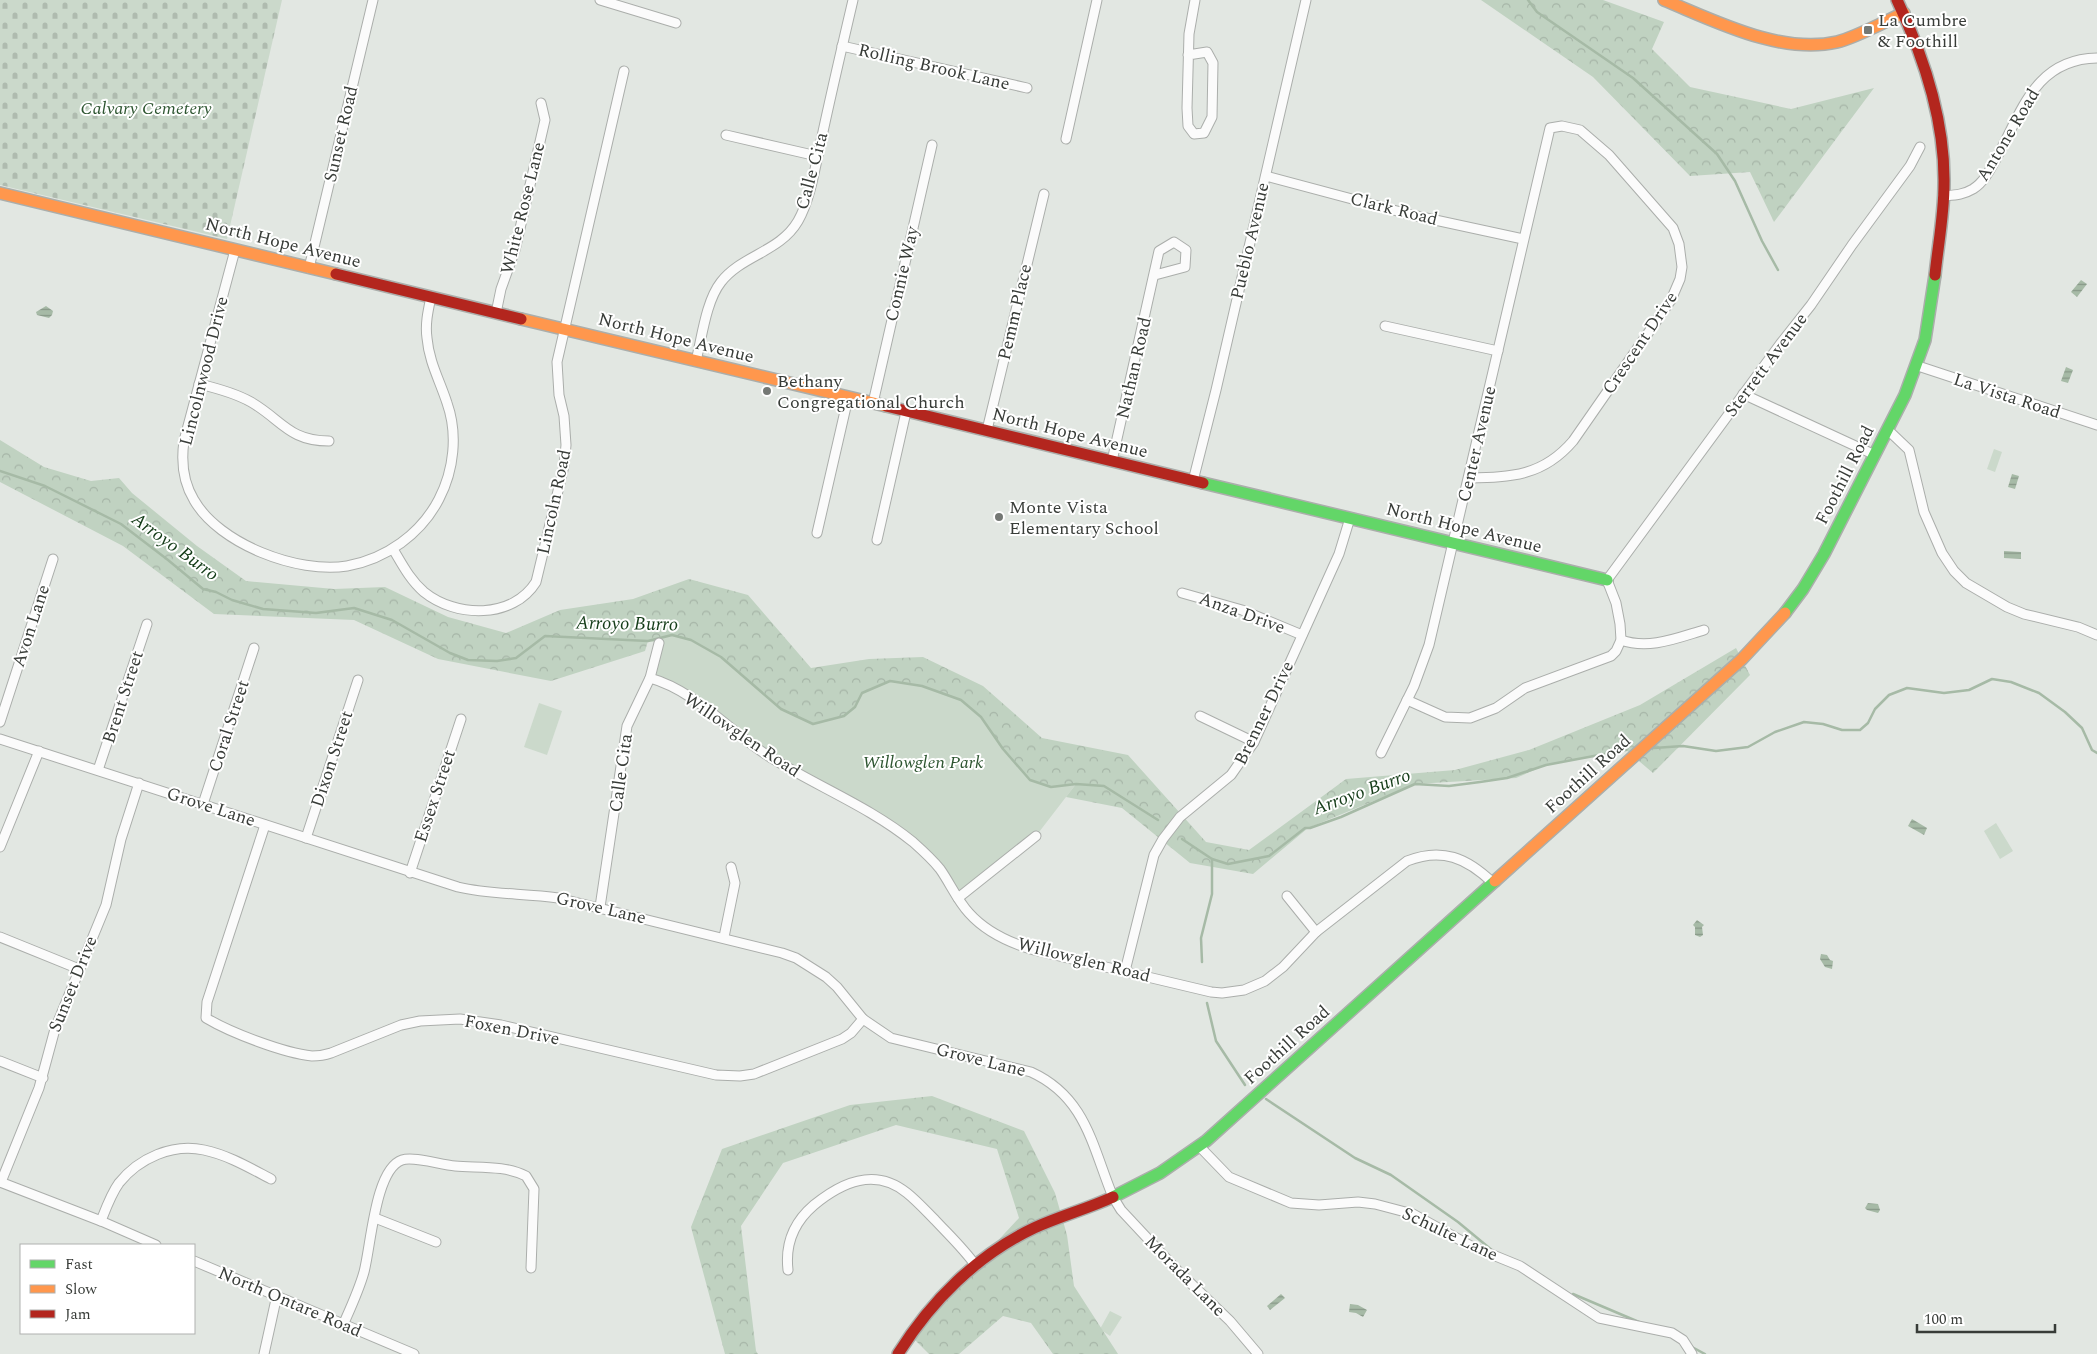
<svg xmlns="http://www.w3.org/2000/svg" width="2097" height="1354" viewBox="0 0 2097 1354" font-family="Spectral,serif">
<defs>
<pattern id="forest-crowns" width="20" height="18" patternUnits="userSpaceOnUse" patternTransform="scale(1.25)"><rect width="20" height="18" fill="#c0d2c1"/><path d="M2 6a3 3 0 1 1 6 0M12 15a3 3 0 1 1 6 0" fill="none" stroke="#a6b5a7"/></pattern>
<pattern id="cemetery-stones" width="16" height="16" patternUnits="userSpaceOnUse" patternTransform="scale(1.25)"><rect width="16" height="16" fill="#cbd9cb"/><path d="M2 7V4a2 2 0 0 1 4 0v3zM10 15v-3a2 2 0 0 1 4 0v3z" fill="#afbbaf"/></pattern>
<pattern id="water-rules" width="6" height="5" patternUnits="userSpaceOnUse" patternTransform="scale(1.25)"><rect width="6" height="5" fill="#a6baa6"/><path d="M0 2.5h6" fill="none" stroke="#889888"/></pattern>
</defs>
<rect width="100%" height="100%" fill="#e2e7e2"/>
<!-- green -->
<g fill="#cbd9cb">
<polygon points="1994,449 2002,452 1995,472 1987,469"/>
<polygon points="672,635 691,640 721,657 781,709 855,707 862,693 890,681 922,686 961,700 981,717 1003,749 1030,780 1051,787 1076,784 1036,836 958,898 913,842 770,757 706,709 650,678 658,643 648,641"/>
<polygon points="539,703 562,711 547,755 524,747"/>
<polygon points="1996,823 2013,851 2000,859 1984,831"/>
<polygon points="1110,1311 1122,1317 1110,1336 1100,1329"/>
</g>
<!-- forest -->
<g fill="url(#forest-crowns)">
<polygon points="1481,0 1603,0 1664,22 1652,49 1690,87 1791,109 1874,88 1774,222 1750,172 1690,176 1593,77"/>
<polygon points="0,440 44,467 91,481 119,478 132,493 197,546 246,581 334,589 385,587 448,617 506,633 560,610 633,599 689,579 748,595 811,668 869,659 923,657 983,686 1042,738 1128,755 1206,842 1249,850 1346,779 1455,770 1529,750 1640,705 1736,648 1750,675 1653,773 1626,750 1546,765 1516,778 1415,784 1308,828 1253,874 1190,863 1122,808 1066,797 1076,784 1051,787 1030,780 1003,749 981,717 961,700 922,686 890,681 862,693 855,707 844,716 813,724 781,709 721,657 691,640 672,635 648,641 645,651 551,681 438,659 354,620 214,614 123,546 0,482"/>
<polygon points="932,1096 1024,1131 1055,1193 1067,1235 1074,1286 1118,1354 1053,1354 1031,1323 1003,1316 959,1354 929,1354 910,1335 1019,1218 997,1149 896,1125 783,1163 741,1226 756,1351 758,1354 725,1354 691,1227 722,1149 850,1105"/>
</g>
<!-- cemetery -->
<polygon fill="url(#cemetery-stones)" points="0,0 282,0 227,239 0,185"/>
<!-- water -->
<g fill="url(#water-rules)">
<polygon points="2081,280 2087,284 2077,297 2071,292"/>
<polygon points="46,306 53,311 52,315 49,318 37,315 36,312"/>
<polygon points="2066,367 2073,370 2068,383 2061,381"/>
<polygon points="2012,474 2019,476 2015,489 2008,487"/>
<polygon points="2004,551 2021,552 2021,559 2004,558"/>
<polygon points="1912,819 1927,828 1924,835 1908,826"/>
<polygon points="1697,920 1704,925 1702,927 1703,935 1700,937 1695,935 1695,927 1693,925"/>
<polygon points="1821,954 1827,955 1830,960 1833,961 1832,969 1825,967 1820,959"/>
<polygon points="1868,1203 1878,1204 1880,1210 1878,1213 1867,1210 1865,1208"/>
<polygon points="1281,1294 1285,1298 1270,1310 1267,1306"/>
<polygon points="1350,1304 1358,1305 1367,1310 1363,1317 1356,1313 1349,1312"/>
</g>
<g fill="none" stroke-linecap="round" stroke-linejoin="round">
<!-- stream -->
<g stroke="#a6baa6" stroke-width="2.5">
<polyline points="1528,0 1537,12 1633,78 1717,154 1735,181 1762,241 1778,270"/>
<polyline points="0,471 45,486 121,524 168,560 203,589 216,592 232,600 263,609 316,613 354,608 392,620 450,653 468,660 497,661 516,658 545,636 648,641 672,635 691,640 721,657 781,709 813,724 844,716 855,707 862,693 890,681 922,686 961,700 981,717 1003,749 1030,780 1051,787 1076,784 1104,786 1158,820"/>
<polyline points="1654,748 1683,746 1716,751 1748,747 1775,732 1804,722 1823,724 1842,730 1860,730 1868,723 1875,709 1889,695 1907,688 1944,693 1969,690 1992,679 2011,682 2039,693 2065,712 2082,728 2092,750 2097,753"/>
<polyline points="1182,839 1212,859 1228,864 1269,856 1305,828 1310,828 1341,817 1415,784 1449,786 1480,782 1507,778 1546,765 1626,750"/>
<polyline points="1202,962 1201,938 1212,894 1212,859"/>
<polyline points="1207,1003 1216,1041 1245,1085"/>
<polyline points="1266,1099 1355,1158 1391,1175 1458,1222 1493,1251"/>
<polyline points="1573,1294 1639,1322"/>
<polyline points="1692,1347 1705,1354"/>
</g>
<defs>
<g id="street">
<polyline points="600,0 676,23"/>
<polyline points="842,46 1027,88"/>
<polyline points="1188,55 1207,52 1213,63 1212,117 1204,133 1194,134 1188,126 1187,108 1189,34 1195,0"/>
<polyline points="726,135 817,156"/>
<polyline points="1066,139 1097,0"/>
<polyline points="1266,176 1412,215 1523,239"/>
<path d="M 1943,196 C 1954,195 1963,195 1973,189 C 1984,182 1990,170 1996,159 C 2021,114 2034,59 2097,58"/>
<path d="M 235,250 L 184,441 C 181,462 183,482 194,500 C 219,544 298,574 347,566 C 386,559 421,534 439,499 C 454,470 458,434 447,403 C 440,381 429,362 427,338 C 425,324 428,311 431,297"/>
<polyline points="309,268 373,0"/>
<polyline points="496,313 501,289 515,250 545,120 541,103"/>
<polyline points="1385,326 1498,351"/>
<path d="M 696,361 C 702,337 706,301 721,282 C 742,255 780,252 798,221 C 811,198 815,167 821,141 C 831,94 842,47 853,0"/>
<polyline points="1918,366 2097,425"/>
<path d="M 199,384 C 216,388 235,393 251,402 C 282,420 289,441 329,441"/>
<polyline points="1743,394 1875,455"/>
<polyline points="873,403 932,145"/>
<polyline points="987,430 1044,194"/>
<polyline points="1888,430 1909,450 1924,512 1942,553 1954,571 1966,583 2007,607 2024,614 2078,627 2097,635"/>
<polyline points="1112,461 1159,251 1174,242 1186,250 1185,267 1155,275"/>
<polyline points="1193,481 1216,390 1306,0"/>
<polyline points="817,533 848,398"/>
<polyline points="877,540 906,412"/>
<path d="M 393,549 C 402,564 410,580 424,592 C 456,618 513,619 536,582 L 564,466 L 566,445 L 564,416 L 559,395 L 557,362 L 624,71"/>
<polyline points="1182,593 1242,610 1302,635"/>
<path d="M 1621,640 C 1649,650 1677,638 1704,630"/>
<path d="M 650,678 C 696,691 730,732 770,757 C 816,786 870,807 913,842 C 922,850 932,859 940,869 C 950,883 957,900 969,913 C 986,932 1010,943 1034,950 L 1211,992 L 1222,993 L 1244,990 L 1265,981 L 1283,967 L 1316,932 L 1407,861 C 1442,847 1467,858 1493,883"/>
<polyline points="1407,700 1445,717 1470,718 1496,708 1525,688 1611,656 1616,651 1621,640 1620,624 1616,603 1607,580 1781,343 1811,305 1852,245 1910,166 1920,147"/>
<polyline points="1200,716 1254,742"/>
<polyline points="0,722 53,559"/>
<path d="M 0,739 L 458,887 C 491,895 525,893 558,898 L 782,953 L 796,958 L 826,977 L 837,987 L 863,1019 L 891,1038 L 1031,1072 C 1086,1097 1092,1146 1113,1197 L 1121,1210 L 1178,1271 L 1230,1321 L 1258,1354"/>
<path d="M 1381,753 L 1414,686 L 1429,645 L 1550,128 L 1562,126 L 1580,130 L 1609,155 L 1673,228 L 1679,244 L 1682,267 L 1680,279 L 1671,300 L 1573,441 C 1543,476 1512,477 1469,478"/>
<polyline points="98,770 147,624"/>
<polyline points="203,804 254,648"/>
<path d="M 265,825 L 207,1002 L 206,1018 C 231,1033 284,1053 312,1056 C 319,1056 325,1055 331,1053 L 401,1025 L 420,1021 L 460,1019 L 501,1025 L 716,1075 L 740,1076 L 754,1074 L 842,1039 L 851,1033 L 863,1019"/>
<polyline points="306,838 358,680"/>
<polyline points="0,847 39,751"/>
<polyline points="410,873 461,719"/>
<polyline points="1287,896 1316,932"/>
<polyline points="958,898 1036,836"/>
<polyline points="600,907 627,726 650,678 659,643"/>
<polyline points="0,937 79,969"/>
<polyline points="724,937 735,883 731,867"/>
<polyline points="1125,971 1154,855 1163,839 1180,817 1231,775 1254,742 1339,554 1350,518"/>
<polyline points="0,1061 43,1078"/>
<polyline points="1199,1146 1229,1177 1291,1203 1319,1205 1358,1202 1375,1204 1413,1214 1471,1246 1520,1266 1599,1318 1672,1333 1683,1340 1692,1354"/>
<polyline points="0,1182 101,1221 156,1245"/>
<polyline points="1,1182 39,1088 55,1029 106,905 121,839 139,783"/>
<polyline points="375,1218 436,1242"/>
<path d="M 101,1221 C 106,1208 111,1194 119,1183 C 139,1158 173,1143 204,1150 C 228,1155 250,1168 271,1179"/>
<polyline points="194,1261 414,1354"/>
<path d="M 788,1270 C 785,1244 794,1222 814,1205 C 842,1182 875,1167 907,1193 C 917,1201 926,1211 935,1220 C 949,1235 964,1249 976,1266"/>
<path d="M 343,1325 C 351,1307 359,1290 364,1272 C 371,1246 375,1169 402,1160 C 414,1156 441,1165 455,1166 C 478,1168 505,1165 526,1176 L 534,1189 L 531,1268"/>
<polyline points="264,1354 277,1295"/>
</g>
<g id="fast">
<polyline points="1203,483 1607,580"/>
<polyline points="1785,613 1803,589 1824,554 1905,395 1925,340 1935,275"/>
<polyline points="1113,1197 1160,1173 1206,1141 1495,881"/>
</g>
<g id="slow">
<path d="M 1664,0 C 1715,21 1781,55 1837,42 C 1855,38 1886,21 1904,13"/>
<polyline points="0,193 336,274"/>
<polyline points="521,319 886,406"/>
<polyline points="1495,881 1742,659 1785,613"/>
</g>
<g id="jam">
<path d="M 1897,0 C 1924,57 1945,120 1944,184 C 1944,215 1938,245 1935,275"/>
<polyline points="336,274 521,319"/>
<polyline points="886,406 1203,483"/>
<path d="M 898,1354 C 931,1301 977,1255 1034,1228 C 1060,1216 1087,1209 1113,1197"/>
</g>
</defs>
<!-- street casing -->
<use href="#street" stroke="#abaeab" stroke-width="11"/>
<!-- fast casing -->
<use href="#fast" stroke="#abaeab" stroke-width="14"/>
<!-- slow casing -->
<use href="#slow" stroke="#abaeab" stroke-width="14"/>
<!-- jam casing -->
<use href="#jam" stroke="#abaeab" stroke-width="14"/>
<!-- street -->
<use href="#street" stroke="#fbfbfb" stroke-width="9"/>
<!-- fast -->
<use href="#fast" stroke="#63d668" stroke-width="11"/>
<!-- slow -->
<use href="#slow" stroke="#ff974d" stroke-width="11"/>
<!-- jam -->
<use href="#jam" stroke="#b3261e" stroke-width="11"/>
</g>
<!-- markers -->
<g fill="#747874" stroke="#fff" stroke-width="2">
<rect x="1863" y="25" width="10" height="10" rx="2.5"/>
<circle cx="767" cy="391" r="5"/>
<circle cx="999" cy="517" r="5"/>
</g>
<g text-anchor="middle" dominant-baseline="central" stroke-width="4" stroke-linejoin="round" paint-order="stroke">
<!-- poi labels -->
<g font-size="18" fill="#383c38" stroke="#fff" text-anchor="start">
<text x="1878" y="20">La Cumbre<tspan x="1878" dy="21">&amp; Foothill</tspan></text>
<text x="777" y="381">Bethany<tspan x="777" dy="21">Congregational Church</tspan></text>
<text x="1009" y="507">Monte Vista<tspan x="1009" dy="21">Elementary School</tspan></text>
</g>
<!-- street labels -->
<g font-size="18" fill="#383c38" stroke="#fff">
<text transform="translate(934 67) rotate(13)">Rolling Brook Lane</text>
<text transform="translate(341 134) rotate(-77)">Sunset Road</text>
<text transform="translate(2008 135) rotate(-59)">Antone Road</text>
<text transform="translate(812 171) rotate(-75)">Calle Cita</text>
<text transform="translate(523 208) rotate(-76)">White Rose Lane</text>
<text transform="translate(1394 209) rotate(14)">Clark Road</text>
<text transform="translate(1250 241) rotate(-77)">Pueblo Avenue</text>
<text transform="translate(283 243) rotate(14)">North Hope Avenue</text>
<text transform="translate(902 274) rotate(-77)">Connie Way</text>
<text transform="translate(1015 312) rotate(-77)">Pemm Place</text>
<text transform="translate(676 338) rotate(14)">North Hope Avenue</text>
<text transform="translate(1640 343) rotate(-56)">Crescent Drive</text>
<text transform="translate(1766 365) rotate(-53)">Sterrett Avenue</text>
<text transform="translate(1134 368) rotate(-77)">Nathan Road</text>
<text transform="translate(204 371) rotate(-76)">Lincolnwood Drive</text>
<text transform="translate(2007 396) rotate(18)">La Vista Road</text>
<text transform="translate(1070 433) rotate(14)">North Hope Avenue</text>
<text transform="translate(1477 444) rotate(-77)">Center Avenue</text>
<text transform="translate(1845 475) rotate(-63)">Foothill Road</text>
<text transform="translate(554 502) rotate(-78)">Lincoln Road</text>
<text transform="translate(1464 528) rotate(14)">North Hope Avenue</text>
<text transform="translate(1242 613) rotate(20)">Anza Drive</text>
<text transform="translate(31 626) rotate(-72)">Avon Lane</text>
<text transform="translate(123 697) rotate(-72)">Brent Street</text>
<text transform="translate(1264 713) rotate(-64)">Brenner Drive</text>
<text transform="translate(229 726) rotate(-72)">Coral Street</text>
<text transform="translate(742 735) rotate(34)">Willowglen Road</text>
<text transform="translate(332 759) rotate(-72)">Dixon Street</text>
<text transform="translate(621 773) rotate(-82)">Calle Cita</text>
<text transform="translate(1588 774) rotate(-42)">Foothill Road</text>
<text transform="translate(435 796) rotate(-72)">Essex Street</text>
<text transform="translate(211 807) rotate(18)">Grove Lane</text>
<text transform="translate(601 908) rotate(13)">Grove Lane</text>
<text transform="translate(1084 960) rotate(14)">Willowglen Road</text>
<text transform="translate(73 984) rotate(-68)">Sunset Drive</text>
<text transform="translate(512 1030) rotate(11)">Foxen Drive</text>
<text transform="translate(1287 1045) rotate(-42)">Foothill Road</text>
<text transform="translate(981 1060) rotate(14)">Grove Lane</text>
<text transform="translate(1450 1234) rotate(25)">Schulte Lane</text>
<text transform="translate(1185 1276) rotate(45)">Morada Lane</text>
<text transform="translate(290 1302) rotate(23)">North Ontare Road</text>
</g>
<!-- park labels -->
<g font-size="18" font-style="italic" fill="#2d5530" stroke="#fff">
<text x="146" y="108">Calvary Cemetery</text>
<text x="923" y="762">Willowglen Park</text>
</g>
<!-- water labels -->
<g font-size="19" font-style="italic" fill="#143c18" stroke="#fff">
<text transform="translate(175 547) rotate(36)">Arroyo Burro</text>
<text transform="translate(627 624) rotate(1)">Arroyo Burro</text>
<text transform="translate(1362 792) rotate(-20)">Arroyo Burro</text>
</g>
</g>
<!-- legend -->
<rect x="20" y="1244" width="175" height="90" fill="#ffffff" stroke="#afb1af"/>
<rect x="30" y="1260" width="25" height="8" fill="#63d668" stroke="#afb1af"/>
<text x="65" y="1269" font-size="15" fill="#383c38">Fast</text>
<rect x="30" y="1285" width="25" height="8" fill="#ff974d" stroke="#afb1af"/>
<text x="65" y="1294" font-size="15" fill="#383c38">Slow</text>
<rect x="30" y="1310" width="25" height="8" fill="#b3261e" stroke="#afb1af"/>
<text x="65" y="1319" font-size="15" fill="#383c38">Jam</text>
<!-- scale -->
<path d="M1917 1324v8h138v-8" fill="none" stroke="#383c38" stroke-width="2.5"/>
<text x="1924" y="1324" font-size="15" fill="#383c38" stroke="#ffffff" stroke-width="4" paint-order="stroke">100 m</text>
</svg>
